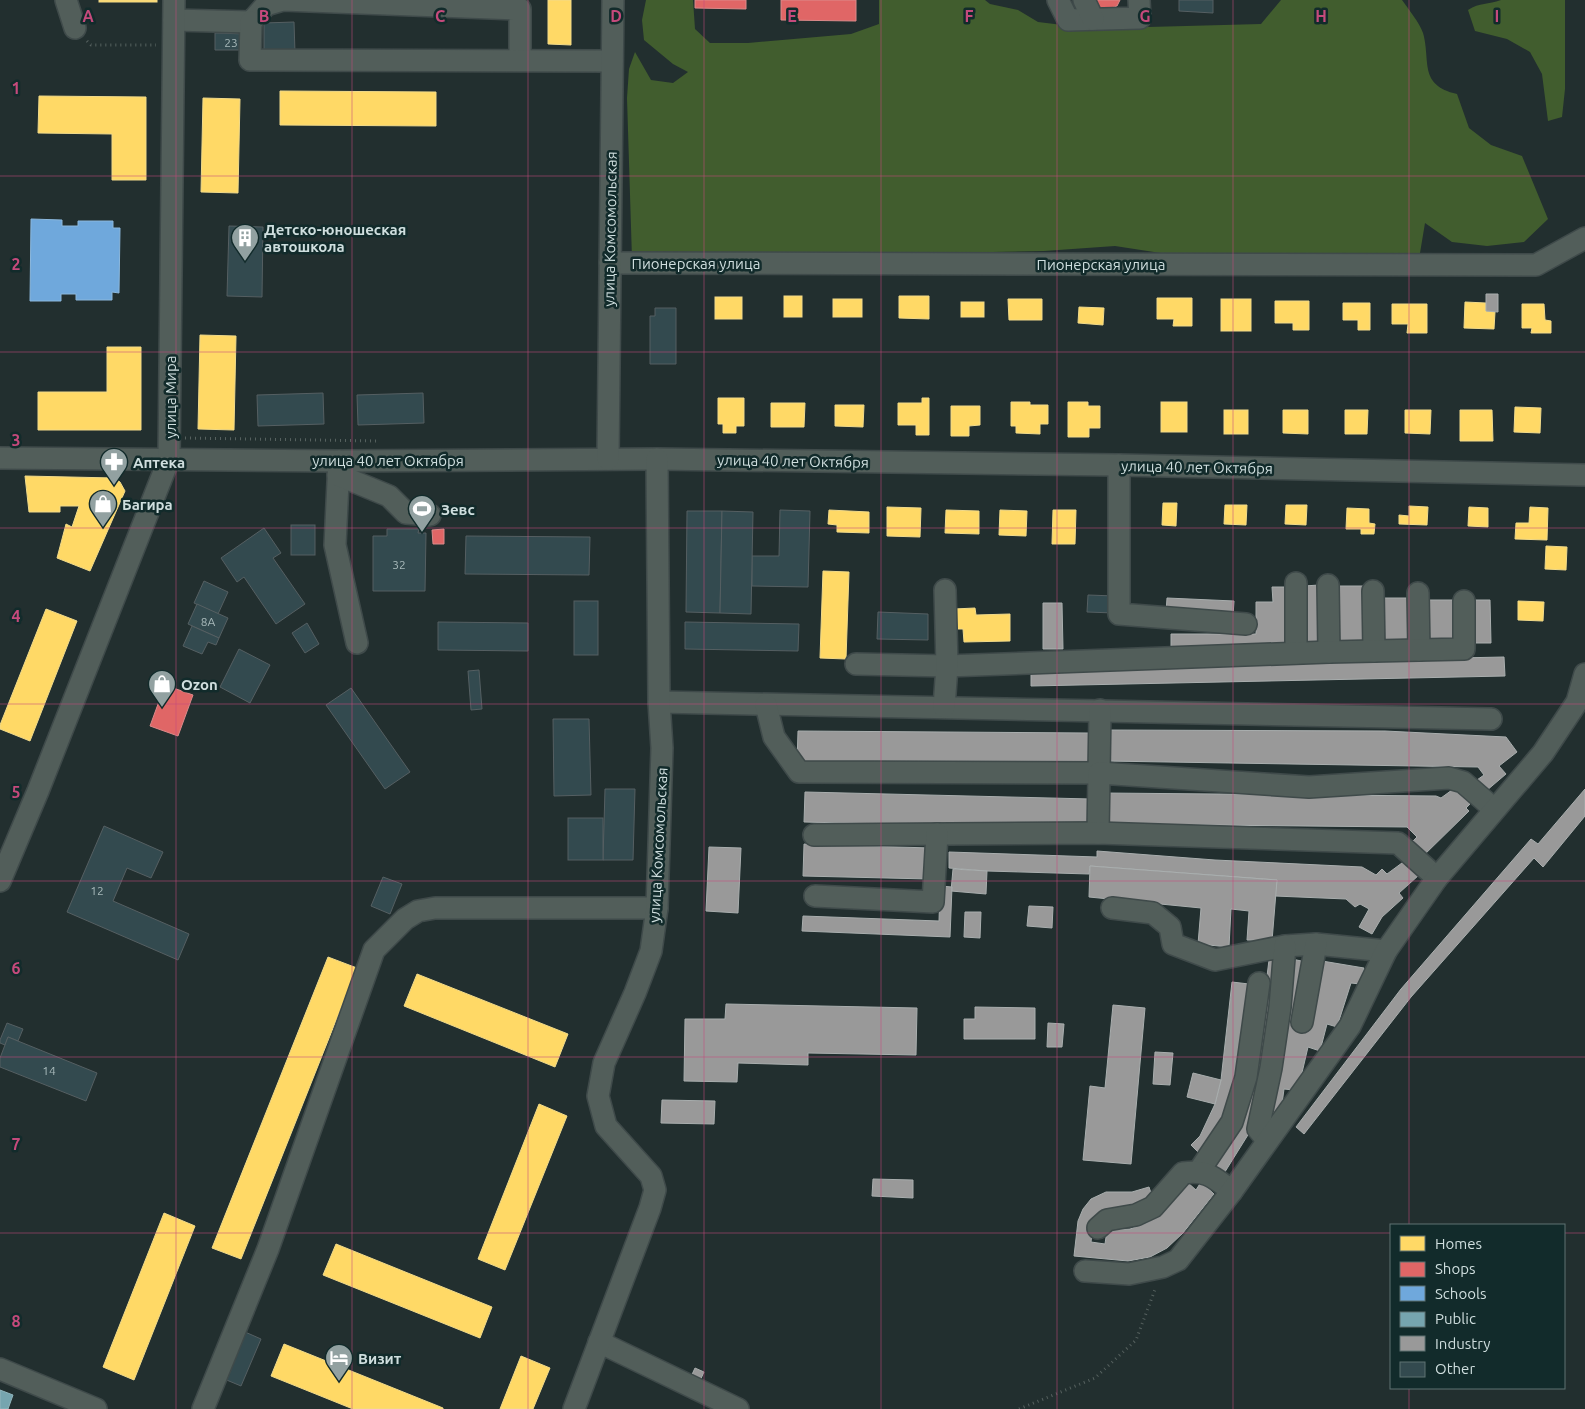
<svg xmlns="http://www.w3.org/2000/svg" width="1585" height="1409" viewBox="0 0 1585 1409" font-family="Ubuntu,sans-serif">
<rect width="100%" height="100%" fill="#222f2f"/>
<!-- green -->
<g fill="#415d2e">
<path d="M 646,0 L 693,0 L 695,29 L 710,43 L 748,43 L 851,34 L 879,24 L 879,0 L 985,0 L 990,4 L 1018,10 L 1038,22 L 1071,26 L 1148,27 L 1261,24 L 1281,0 L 1402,0 C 1409,10 1419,22 1423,33 C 1431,61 1418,85 1457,94 L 1469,128 L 1491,145 L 1522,156 L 1548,219 L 1524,242 L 1487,246 L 1452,242 L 1425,223 L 1420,253 L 1333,259 L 1167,254 L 1115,246 L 1044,251 L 632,259 L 627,98 L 629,69 L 635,52 L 651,80 L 673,83 L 688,72 L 673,64 L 644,40 L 642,20 Z"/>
<path d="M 1501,0 L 1565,0 L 1565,89 L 1562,117 L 1548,121 L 1542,74 L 1530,52 L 1507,39 L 1475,31 L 1468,10 C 1480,2 1488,5 1501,0 Z"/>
</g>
<!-- homes -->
<g fill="#ffd966" stroke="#f1da8a">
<rect x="99" y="0" width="58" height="2"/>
<polygon points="548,0 571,0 571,45 548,44"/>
<polygon points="280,91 436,92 436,126 280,125"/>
<polygon points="39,96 146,97 146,180 112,180 112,134 38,133"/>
<polygon points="203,98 240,99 238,193 201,192"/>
<rect x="784" y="296" width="18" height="21"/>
<polygon points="899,296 929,296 929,319 899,318"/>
<rect x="715" y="297" width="27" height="22"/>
<polygon points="1157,298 1192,298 1192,326 1173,326 1174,319 1157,319"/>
<rect x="833" y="299" width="29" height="18"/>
<polygon points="1008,299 1042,299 1042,320 1009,320"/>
<rect x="1221" y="299" width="30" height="32"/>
<polygon points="1275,301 1309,301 1309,330 1293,330 1293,323 1275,323"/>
<rect x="961" y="302" width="23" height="15"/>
<polygon points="1465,302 1486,303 1486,311 1495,312 1494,329 1464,328"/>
<polygon points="1343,303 1370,303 1370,330 1358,330 1358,320 1343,320"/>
<polygon points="1392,304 1427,304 1427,333 1407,333 1408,324 1392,324"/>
<polygon points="1522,304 1544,304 1545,320 1551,321 1551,333 1531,333 1532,328 1522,328"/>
<polygon points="1079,307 1104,308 1103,325 1078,323"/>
<polygon points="200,335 236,336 234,430 198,429"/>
<polygon points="107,347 141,347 141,430 38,430 38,392 107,392"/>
<polygon points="718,398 744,398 744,426 736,426 736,433 723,433 723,424 718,424"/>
<polygon points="922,398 929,398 929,435 916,435 916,425 898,425 898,403 922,403"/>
<polygon points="1011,402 1030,402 1030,405 1048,405 1048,424 1040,424 1040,434 1016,433 1016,426 1011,426"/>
<polygon points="1068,402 1088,402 1088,406 1100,406 1100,428 1089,428 1089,437 1068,437"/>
<rect x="1161" y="402" width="26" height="30"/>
<polygon points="771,403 805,403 804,427 771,427"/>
<polygon points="835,405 864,405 863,427 835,426"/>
<polygon points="951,406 980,406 980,425 969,426 969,436 951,436"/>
<polygon points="1515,407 1541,408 1540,433 1514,432"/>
<rect x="1224" y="410" width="24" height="24"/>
<polygon points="1283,410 1308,410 1308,434 1283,433"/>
<polygon points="1345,410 1368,410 1367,434 1345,434"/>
<polygon points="1405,410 1431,410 1430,434 1405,433"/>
<polygon points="1460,410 1492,410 1493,441 1460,441"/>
<polygon points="25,476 114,478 120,482 125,491 90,571 57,558 66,524 72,527 79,506 60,506 60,512 29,512"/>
<polygon points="1163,503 1177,503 1176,526 1162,525"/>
<polygon points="1225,505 1247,505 1246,525 1224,524"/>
<polygon points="1286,505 1307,505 1306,525 1285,524"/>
<polygon points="1409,506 1428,507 1427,525 1399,524 1399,515 1409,516"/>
<polygon points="887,507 921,508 920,537 887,536"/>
<polygon points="1469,507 1488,508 1488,527 1468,526"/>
<polygon points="1530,507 1548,508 1547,540 1515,539 1516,523 1529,523"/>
<polygon points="1347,508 1369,509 1369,523 1375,524 1374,534 1361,534 1361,529 1346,529"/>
<polygon points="829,510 869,512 869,533 837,532 837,525 828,524"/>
<polygon points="946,510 979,511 979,534 945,533"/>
<polygon points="1000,510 1027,511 1026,536 999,535"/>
<polygon points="1053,510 1076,510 1075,544 1052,544"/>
<polygon points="1546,546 1567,547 1566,570 1545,569"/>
<polygon points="823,571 849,572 846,659 820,658"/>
<polygon points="1518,601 1544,602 1543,621 1518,620"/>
<polygon points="975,608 976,615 1010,614 1010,641 964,642 963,629 955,629 954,609"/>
<polygon points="46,609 77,621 30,741 0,729 0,725"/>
<polygon points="328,957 357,968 241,1259 212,1248"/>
<polygon points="417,974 568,1034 555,1067 404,1006"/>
<polygon points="539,1104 567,1116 505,1270 478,1259"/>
<polygon points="164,1213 195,1226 134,1380 103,1367"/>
<polygon points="336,1244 492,1307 480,1338 323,1275"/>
<polygon points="284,1344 443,1408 443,1409 353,1409 271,1376"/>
<polygon points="521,1356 550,1368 533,1409 500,1409"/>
</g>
<!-- shops -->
<g fill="#e06666" stroke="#db8a8a">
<polygon points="695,0 746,0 746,9 695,8"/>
<polygon points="781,0 856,0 856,21 781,20"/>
<polygon points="1095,0 1120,0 1117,6 1108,9 1094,8"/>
<polygon points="444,529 444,544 433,544 432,530"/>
<polygon points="165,685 193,695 178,736 150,726"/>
</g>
<!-- schools -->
<polygon fill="#6fa8dc" stroke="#8cb8dd" points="31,219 62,220 62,226 78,226 78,221 113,221 113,228 120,228 119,293 112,292 112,300 76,300 76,294 61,294 61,301 30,301"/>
<!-- public -->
<polygon fill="#76a5af" stroke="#91b6bd" points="0,1390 13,1395 8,1409 0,1409"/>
<!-- industry -->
<g fill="#999" stroke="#a9aeae">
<polygon points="1486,294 1498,294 1498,312 1486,311"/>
<polygon points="1319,585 1321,647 1306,648 1304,586"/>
<polygon points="1335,586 1365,586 1367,643 1337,644"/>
<polygon points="1272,587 1291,587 1291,648 1171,648 1171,634 1256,634 1256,602 1273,602"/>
<polygon points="1167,598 1234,601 1233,616 1166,613"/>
<polygon points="1380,598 1411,598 1410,645 1380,645"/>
<polygon points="1429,600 1460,600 1459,643 1429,643"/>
<polygon points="1473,600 1490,600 1491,643 1474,643"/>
<polygon points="1043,603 1062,603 1063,649 1043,649"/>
<polygon points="1504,657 1505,676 1031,686 1031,667"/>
<polygon points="1107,730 1385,731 1506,737 1517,752 1499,766 1506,774 1486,791 1477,780 1484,775 1478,767 1105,761"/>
<polygon points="798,731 1089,733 1089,766 797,763"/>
<polygon points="1454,782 1473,801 1466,808 1469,811 1420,859 1408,846 1417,837 1407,827 1104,824 1104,793 1436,796 1441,798 1452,790"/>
<polygon points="1585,789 1585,816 1543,867 1534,858 1411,997 1304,1134 1296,1127 1401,989 1531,839 1538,844"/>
<polygon points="805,792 1091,799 1090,829 804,822"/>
<polygon points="804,844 930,848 929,879 803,876"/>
<polygon points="709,847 741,848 738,913 706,911"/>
<polygon points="1097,851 1215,860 1362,867 1376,875 1382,869 1387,874 1406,860 1419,875 1399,893 1403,898 1382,917 1372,934 1359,927 1369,909 1360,904 1355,907 1346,899 1275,896 1277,880 1090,866 1089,874 987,871 949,868 949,852 1097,857"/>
<polygon points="1090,866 1277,880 1272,941 1247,940 1249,911 1231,909 1229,947 1198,944 1201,908 1089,897"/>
<polygon points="953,869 987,871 986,894 951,891"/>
<polygon points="940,886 952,887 950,937 802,931 803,916 939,921"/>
<polygon points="1029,906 1053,907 1052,928 1027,926"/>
<polygon points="965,912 981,912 980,938 964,937"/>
<polygon points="1292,959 1306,962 1294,1028 1310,1031 1322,961 1364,968 1360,984 1351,983 1337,1027 1327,1024 1320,1051 1308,1047 1301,1077 1294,1090 1284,1089 1282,1104 1273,1120 1264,1116"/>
<polygon points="1269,960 1281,961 1251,1130 1223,1175 1209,1167 1258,1048"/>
<polygon points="1232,982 1249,984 1235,1082 1229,1110 1202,1156 1191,1145 1200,1136 1215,1104 1221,1080"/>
<polygon points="726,1004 917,1008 916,1055 808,1053 808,1065 738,1063 737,1082 684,1081 685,1019 725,1019"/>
<polygon points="1113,1005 1145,1008 1131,1164 1083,1160 1090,1086 1105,1088"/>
<polygon points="975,1007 1035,1008 1035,1039 964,1039 964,1019 975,1019"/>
<polygon points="1048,1023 1064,1024 1062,1047 1047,1047"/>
<polygon points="1155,1052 1173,1053 1170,1085 1153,1084"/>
<polygon points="1193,1073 1221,1080 1215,1104 1187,1097"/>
<polygon points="662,1100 715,1101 714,1124 661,1123"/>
<polygon points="873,1179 913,1180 913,1198 872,1196"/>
<polygon points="1187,1182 1196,1190 1201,1182 1214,1194 1183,1233 1167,1248 1150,1257 1128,1261 1074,1256 1078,1221 1083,1209 1091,1199 1106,1192 1132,1192 1149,1187 1153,1199 1093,1225 1091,1242 1105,1244 1107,1230 1130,1229 1149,1222"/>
<polygon points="695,1368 704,1372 698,1385 689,1381"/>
</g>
<!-- building -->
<g fill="#334a4f" stroke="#555f62">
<polygon points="1179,0 1213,0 1213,13 1179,11"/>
<polygon points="294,22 295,53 264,54 264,23"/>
<polygon points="215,33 246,34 246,50 215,50"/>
<polygon points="229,226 263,227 262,297 227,296"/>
<polygon points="655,308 676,308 676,364 650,364 650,316 655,316"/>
<polygon points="323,393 324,424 258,426 257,395"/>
<polygon points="423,393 424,423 358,425 357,395"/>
<polygon points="780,510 810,511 808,587 752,586 752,556 779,556"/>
<polygon points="687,511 722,511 720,613 686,612"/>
<polygon points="722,511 753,512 751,614 720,613"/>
<rect x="291" y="525" width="24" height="30"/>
<polygon points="264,528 281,553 273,558 305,604 276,624 244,577 237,582 221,558"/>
<polygon points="387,529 419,529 418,533 426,533 425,591 373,591 373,536 387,536"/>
<polygon points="466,536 590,537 589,575 465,574"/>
<polygon points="204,581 228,592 218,614 194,603"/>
<polygon points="1088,595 1115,596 1114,613 1087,612"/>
<rect x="574" y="601" width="24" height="54"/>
<polygon points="197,604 228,618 219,638 188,624"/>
<polygon points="878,612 928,614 928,640 877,639"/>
<polygon points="438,622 528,623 528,651 438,650"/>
<polygon points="685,622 799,624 798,651 685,649"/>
<polygon points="307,623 319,644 305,653 292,633"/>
<polygon points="192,626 219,638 216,645 208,642 202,654 183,646"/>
<polygon points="239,649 270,665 250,703 220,687"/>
<polygon points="479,670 482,709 471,710 468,671"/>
<polygon points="351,688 410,772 385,789 326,705"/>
<polygon points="553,719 589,719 591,795 554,796"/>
<polygon points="605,789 635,789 633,860 603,860"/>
<rect x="568" y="818" width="35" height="42"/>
<polygon points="104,826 163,852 151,878 127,868 113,901 189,934 178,960 67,912"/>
<polygon points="383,877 402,884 390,914 371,906"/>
<polygon points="7,1023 23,1029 18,1041 8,1037 5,1045 0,1043 0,1040"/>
<polygon points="8,1037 97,1073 86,1101 0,1067 0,1058"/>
<polygon points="236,1328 261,1339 241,1386 217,1376"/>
</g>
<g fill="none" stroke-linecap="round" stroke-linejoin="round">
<defs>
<g id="minor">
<polyline points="66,0 75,28"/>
<polyline points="1058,0 1068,20 1140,18 1139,0"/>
<polyline points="1084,0 1093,19"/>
<polyline points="174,20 251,22 266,5 283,0 520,9 520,59"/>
<polyline points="251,22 250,60 612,61"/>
<polyline points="610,263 1536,265 1585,238"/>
<polyline points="0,458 339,461 657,459 1119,465 1585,475"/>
<polyline points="608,459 613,0"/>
<polyline points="339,461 335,545 357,643"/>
<polyline points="1119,465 1119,614 1246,624"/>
<polyline points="338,475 389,496 406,513 430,515"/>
<polyline points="1296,583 1296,653"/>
<polyline points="1328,585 1329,652"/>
<polyline points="1373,591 1374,651"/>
<polyline points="1418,593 1419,650"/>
<polyline points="856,664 947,666 1329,652 1464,649 1464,601"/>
<polyline points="659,702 1491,719"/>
<polyline points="766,705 774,737 799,772 1099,773 1100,710"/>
<polyline points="944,707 947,666 945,590"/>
<polyline points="1098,833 1099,773 1309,787 1449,778 1463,782 1494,809"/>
<polyline points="814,835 1098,833 1398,843 1437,878"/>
<polyline points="0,881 38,791 169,459 174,0"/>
<polyline points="815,896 933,902 937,834"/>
<polyline points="1112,908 1153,913 1170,927 1173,944 1215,960 1285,946 1316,944 1386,951"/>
<polyline points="1302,1022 1316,944"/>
<polyline points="1267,1140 1258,1129 1271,1068 1280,1007 1285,946"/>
<polyline points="1199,1171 1232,1122 1246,1077 1259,983"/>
<path d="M 1098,1228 L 1107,1220 L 1136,1215 L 1153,1207 L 1183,1173 C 1208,1170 1213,1177 1232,1191"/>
<polyline points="1085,1271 1129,1274 1163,1267 1178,1260 1232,1191 1350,1026 1386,951 1437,878 1543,753 1577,702 1585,674"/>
<polyline points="599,1342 738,1409"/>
<polyline points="0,1369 96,1409"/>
<polyline points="203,1409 268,1249 374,950 405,919 418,911 435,908 657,908"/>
<polyline points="574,1409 650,1208 655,1190 651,1176 606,1126 598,1096 604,1063 635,993 651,951 657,908 662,748 659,702 657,459"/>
</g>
</defs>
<!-- minor casing -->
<use href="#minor" stroke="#3f4a4a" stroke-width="24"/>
<!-- path -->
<g stroke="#56615f" stroke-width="3" stroke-dasharray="1 4" stroke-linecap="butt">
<polyline points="87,41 91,45 156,45"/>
<polyline points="185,438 379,441"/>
<polyline points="1019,1409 1095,1378 1136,1340 1156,1287"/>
</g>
<!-- minor -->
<use href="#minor" stroke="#525e5a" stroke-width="21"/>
</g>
<!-- grid -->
<path fill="none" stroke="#c54a7c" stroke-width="1" stroke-opacity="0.55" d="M 176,0 L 176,1409M 352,0 L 352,1409M 528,0 L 528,1409M 704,0 L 704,1409M 881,0 L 881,1409M 1057,0 L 1057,1409M 1233,0 L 1233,1409M 1409,0 L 1409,1225M 0,176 L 1585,176M 0,352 L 1585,352M 0,528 L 1585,528M 0,704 L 1585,704M 0,881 L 1585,881M 0,1057 L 1585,1057M 0,1233 L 1391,1233M 1564,1233 L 1585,1233M 1409,1388 L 1409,1409"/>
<!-- icons -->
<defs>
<symbol id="building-pin" viewBox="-11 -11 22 30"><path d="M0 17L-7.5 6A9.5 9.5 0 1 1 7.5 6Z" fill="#92a1a1" stroke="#122b2b"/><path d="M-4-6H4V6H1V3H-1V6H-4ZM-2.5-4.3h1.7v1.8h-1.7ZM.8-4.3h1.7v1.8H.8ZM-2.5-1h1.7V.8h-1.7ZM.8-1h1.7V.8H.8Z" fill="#fff"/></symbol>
<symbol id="pharmacy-pin" viewBox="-11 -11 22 30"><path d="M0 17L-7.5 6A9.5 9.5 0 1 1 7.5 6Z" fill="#92a1a1" stroke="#122b2b"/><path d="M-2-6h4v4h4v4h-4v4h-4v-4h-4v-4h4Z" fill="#fff"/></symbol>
<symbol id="shop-pin" viewBox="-11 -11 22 30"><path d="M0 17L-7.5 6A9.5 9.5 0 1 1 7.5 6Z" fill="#92a1a1" stroke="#122b2b"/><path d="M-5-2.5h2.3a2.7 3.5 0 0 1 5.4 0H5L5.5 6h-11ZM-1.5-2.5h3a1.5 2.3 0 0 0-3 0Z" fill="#fff"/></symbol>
<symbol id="stadium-pin" viewBox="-11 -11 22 30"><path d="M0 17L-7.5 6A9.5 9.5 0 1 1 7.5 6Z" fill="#92a1a1" stroke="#122b2b"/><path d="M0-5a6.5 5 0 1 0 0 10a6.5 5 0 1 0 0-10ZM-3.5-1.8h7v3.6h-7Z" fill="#fff"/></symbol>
<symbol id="hotel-pin" viewBox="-11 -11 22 30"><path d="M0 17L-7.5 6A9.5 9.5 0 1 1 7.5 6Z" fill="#92a1a1" stroke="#122b2b"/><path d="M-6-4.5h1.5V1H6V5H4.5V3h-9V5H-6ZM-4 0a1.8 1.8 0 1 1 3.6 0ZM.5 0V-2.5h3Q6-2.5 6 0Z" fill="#fff"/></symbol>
</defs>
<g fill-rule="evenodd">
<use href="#building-pin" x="229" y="222" width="32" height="43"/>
<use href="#pharmacy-pin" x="98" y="446" width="32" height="43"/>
<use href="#shop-pin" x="87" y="488" width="32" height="43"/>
<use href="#stadium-pin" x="406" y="493" width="32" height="43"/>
<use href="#shop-pin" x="146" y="668" width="32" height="43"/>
<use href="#hotel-pin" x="323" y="1342" width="32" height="43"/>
</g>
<g text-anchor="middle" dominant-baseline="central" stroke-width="5" stroke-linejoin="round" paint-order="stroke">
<!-- number labels -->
<g font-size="12" fill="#a8b9ba">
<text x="231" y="42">23</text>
<text x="399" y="564">32</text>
<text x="208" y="621">8А</text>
<text x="97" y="890">12</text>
<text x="49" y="1070">14</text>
</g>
<!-- poi labels -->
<g font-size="15" font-weight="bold" fill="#cfdede" stroke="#122b2b" text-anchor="start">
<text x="264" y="229">Детско-юношеская<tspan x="264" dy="17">автошкола</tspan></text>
<text x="133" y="462">Аптека</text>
<text x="122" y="504">Багира</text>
<text x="441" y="509">Зевс</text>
<text x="181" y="684">Ozon</text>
<text x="358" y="1358">Визит</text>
</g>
<!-- street labels -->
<g font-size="15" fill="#cfdede" stroke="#122b2b">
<text transform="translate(610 229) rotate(-89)">улица Комсомольская</text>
<text x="696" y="263">Пионерская улица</text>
<text x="1101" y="264">Пионерская улица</text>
<text transform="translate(170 397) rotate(-90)">улица Мира</text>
<text x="388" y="460">улица 40 лет Октября</text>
<text transform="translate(793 461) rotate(1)">улица 40 лет Октября</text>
<text transform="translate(1197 467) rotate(1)">улица 40 лет Октября</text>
<text transform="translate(658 845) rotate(-87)">улица Комсомольская</text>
</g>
</g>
<g font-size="16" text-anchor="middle" font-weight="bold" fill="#c54a7c" stroke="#122b2b" stroke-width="5" stroke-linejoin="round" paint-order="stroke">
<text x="88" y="22">A</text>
<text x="264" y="22">B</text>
<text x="440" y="22">C</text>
<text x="616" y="22">D</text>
<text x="792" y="22">E</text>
<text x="969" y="22">F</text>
<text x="1145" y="22">G</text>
<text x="1321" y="22">H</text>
<text x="1497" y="22">I</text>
<text x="16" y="94">1</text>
<text x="16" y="270">2</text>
<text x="16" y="446">3</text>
<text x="16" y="622">4</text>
<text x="16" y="798">5</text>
<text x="16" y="974">6</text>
<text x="16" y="1150">7</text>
<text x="16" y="1327">8</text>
</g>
<!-- legend -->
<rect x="1390" y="1224" width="175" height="165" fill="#122b2b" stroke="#5e7373"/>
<rect x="1400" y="1236" width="25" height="15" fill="#ffd966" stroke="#5e7373"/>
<text x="1435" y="1249" font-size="15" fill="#cfdede">Homes</text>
<rect x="1400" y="1262" width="25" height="15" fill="#e06666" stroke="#5e7373"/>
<text x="1435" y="1274" font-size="15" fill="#cfdede">Shops</text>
<rect x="1400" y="1286" width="25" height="15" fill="#6fa8dc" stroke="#5e7373"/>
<text x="1435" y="1299" font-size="15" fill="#cfdede">Schools</text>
<rect x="1400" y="1312" width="25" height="15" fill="#76a5af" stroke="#5e7373"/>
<text x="1435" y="1324" font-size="15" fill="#cfdede">Public</text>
<rect x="1400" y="1336" width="25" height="15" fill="#999999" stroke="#5e7373"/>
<text x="1435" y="1349" font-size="15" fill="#cfdede">Industry</text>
<rect x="1400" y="1362" width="25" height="15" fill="#334a4f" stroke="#5e7373"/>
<text x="1435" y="1374" font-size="15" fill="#cfdede">Other</text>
</svg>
